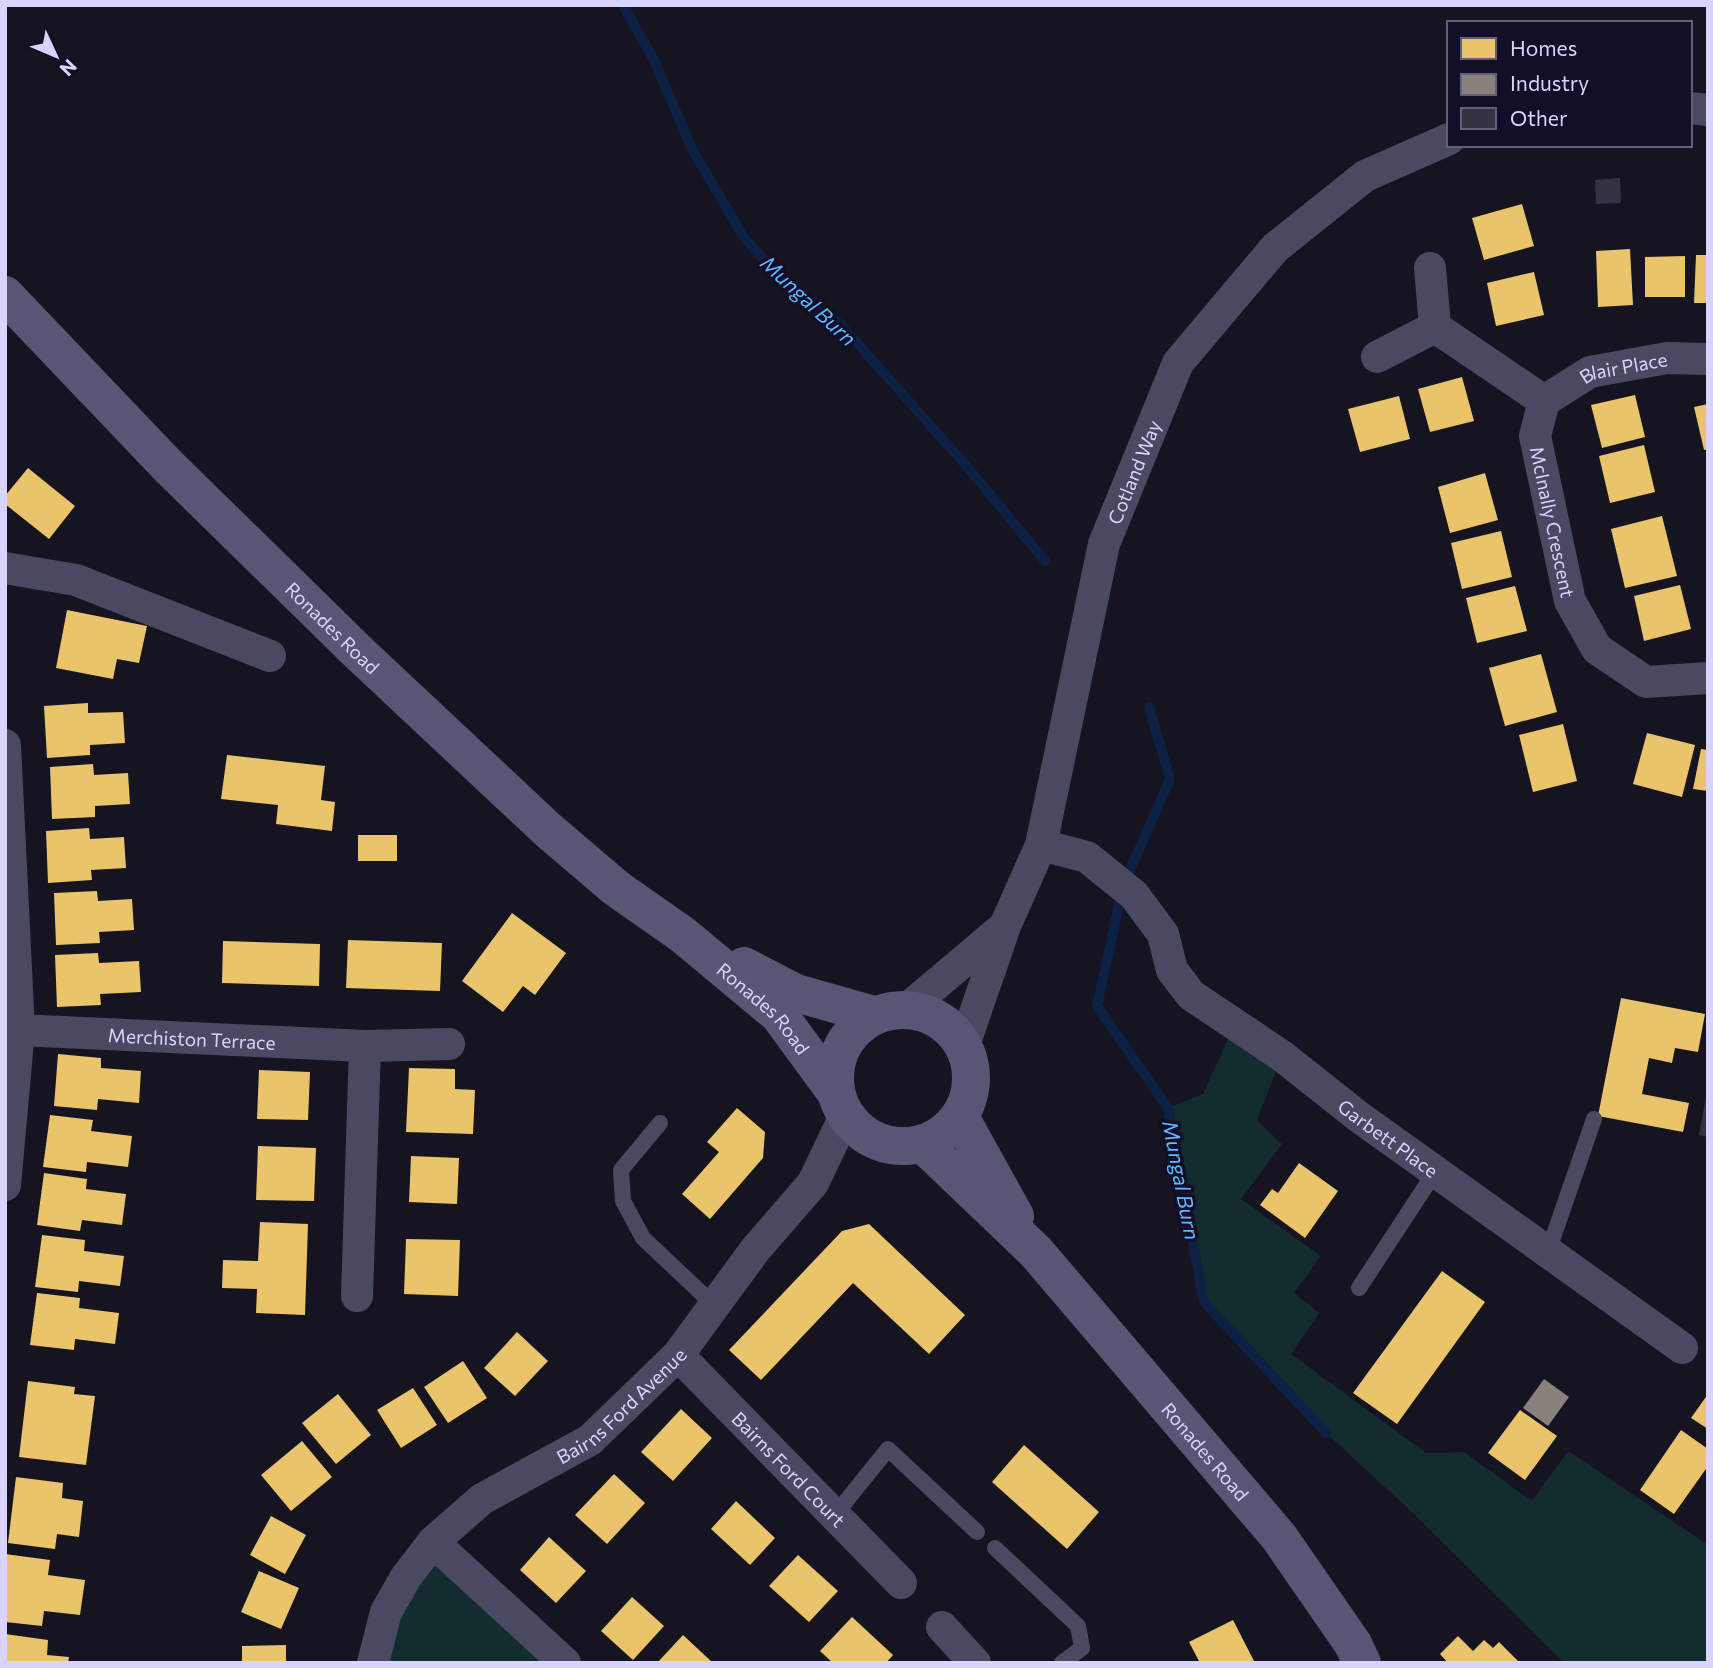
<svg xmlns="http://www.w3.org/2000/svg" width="1713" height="1668" viewBox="0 0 1713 1668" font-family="Commissioner,sans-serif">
<rect width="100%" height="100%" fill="#161421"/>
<!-- green -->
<g fill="#132c2d">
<polygon points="1234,1026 1282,1056 1257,1120 1282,1144 1241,1199 1321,1256 1294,1293 1319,1313 1291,1354 1426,1453 1464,1452 1532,1501 1568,1451 1708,1545 1708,1663 1564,1663 1413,1513 1326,1433 1204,1302 1168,1108 1203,1094"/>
<polygon points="433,1542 565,1663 373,1663"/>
</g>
<!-- homes -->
<g fill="#e9c46a">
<polygon points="1522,204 1534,246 1484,260 1472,218"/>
<polygon points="1630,249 1633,305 1598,307 1596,251"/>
<polygon points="1696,255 1708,255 1708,303 1694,303"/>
<polygon points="1685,256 1685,297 1645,297 1645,257"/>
<polygon points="1534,272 1544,315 1496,326 1487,283"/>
<polygon points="1462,377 1474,421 1430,432 1418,389"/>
<polygon points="1635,395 1645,437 1602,448 1591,405"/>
<polygon points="1399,396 1410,439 1360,452 1348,409"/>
<polygon points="1708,404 1708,449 1704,450 1694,407"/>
<polygon points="1644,445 1655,492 1610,503 1599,456"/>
<polygon points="28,468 75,506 49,539 5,504 5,496"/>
<polygon points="1485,473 1498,520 1450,533 1438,487"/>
<polygon points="1662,516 1677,576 1625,588 1611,529"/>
<polygon points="1501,531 1512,577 1462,589 1451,543"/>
<polygon points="1680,585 1691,629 1644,641 1634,596"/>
<polygon points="1515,586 1527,631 1477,643 1466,598"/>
<polygon points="67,610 147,626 139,663 117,659 113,679 56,668"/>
<polygon points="1541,654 1557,712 1505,726 1489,668"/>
<polygon points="88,703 88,713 123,712 125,743 90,745 90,755 47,758 44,706"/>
<polygon points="1563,724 1577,781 1533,792 1519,735"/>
<polygon points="1647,733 1695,745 1682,797 1633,784"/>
<polygon points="1701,749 1708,750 1708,791 1693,789"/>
<polygon points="227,755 325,766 321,800 335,802 332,831 276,824 278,805 221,799"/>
<polygon points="93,764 94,775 128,773 130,804 95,806 95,817 52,819 50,767"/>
<polygon points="89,828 90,839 124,837 126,868 91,870 92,880 48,883 46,831"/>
<rect x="358" y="835" width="39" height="26"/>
<polygon points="97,891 98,901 132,899 134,930 99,932 100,943 56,945 54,893"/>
<polygon points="512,913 566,953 535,995 523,986 503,1012 462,981"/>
<polygon points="348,940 442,943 440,991 346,988"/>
<polygon points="223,941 320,944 319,986 222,983"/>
<polygon points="98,953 99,963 139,961 141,992 100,994 101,1005 57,1007 55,955"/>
<polygon points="1621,998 1705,1014 1698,1052 1675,1048 1672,1063 1649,1058 1642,1094 1689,1103 1683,1132 1598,1116"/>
<polygon points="58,1054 101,1058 101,1068 141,1071 139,1103 98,1099 97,1110 54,1106"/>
<polygon points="409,1068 455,1069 455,1089 475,1090 473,1134 406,1132"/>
<polygon points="259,1070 310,1072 308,1120 257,1119"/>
<polygon points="737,1108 765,1132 763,1158 710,1219 682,1194 719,1152 707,1142"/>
<polygon points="50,1115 93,1120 91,1131 132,1136 128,1167 87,1162 86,1172 43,1167"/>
<polygon points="258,1146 316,1148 314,1201 256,1200"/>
<polygon points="411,1156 459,1158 457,1204 409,1202"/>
<polygon points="1299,1163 1338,1191 1305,1238 1260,1205 1272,1189 1278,1193"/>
<polygon points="44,1173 87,1179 86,1189 126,1194 122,1225 82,1220 80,1231 37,1225"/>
<polygon points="260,1222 308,1224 305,1315 256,1313 257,1289 222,1288 223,1260 258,1261"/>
<polygon points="869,1224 965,1315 929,1354 853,1283 761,1380 729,1350 842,1231"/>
<polygon points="42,1235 85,1240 84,1251 124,1256 120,1286 79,1281 78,1292 35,1287"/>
<polygon points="406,1239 460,1240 458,1296 404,1294"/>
<polygon points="1442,1271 1485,1302 1397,1424 1353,1393"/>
<polygon points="37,1293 80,1298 79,1308 119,1313 115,1344 75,1339 74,1350 30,1345"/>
<polygon points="517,1332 548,1361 515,1396 484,1368"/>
<polygon points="463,1361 487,1398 448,1423 424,1387"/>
<polygon points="28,1381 75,1387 74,1394 95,1396 86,1465 19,1457"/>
<polygon points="413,1388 437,1425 401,1448 377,1410"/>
<polygon points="338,1394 371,1435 336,1464 302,1423"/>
<polygon points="1708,1394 1708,1429 1691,1418"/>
<polygon points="681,1409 712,1438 673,1481 641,1452"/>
<polygon points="1520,1410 1557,1436 1525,1480 1488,1453"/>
<polygon points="1681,1430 1708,1449 1708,1466 1674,1514 1640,1490"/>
<polygon points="302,1441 332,1477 291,1511 261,1475"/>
<polygon points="1024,1445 1099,1512 1067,1549 992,1482"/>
<polygon points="614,1474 645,1503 607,1544 575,1515"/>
<polygon points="16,1477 63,1483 62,1498 83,1501 79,1537 57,1534 55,1549 8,1543"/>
<polygon points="736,1501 775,1538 750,1565 711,1529"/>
<polygon points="271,1516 306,1535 285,1574 250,1555"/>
<polygon points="549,1537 586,1571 556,1603 520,1570"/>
<polygon points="5,1554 50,1560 48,1575 85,1580 80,1615 44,1611 42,1626 5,1622"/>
<polygon points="798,1555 838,1591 809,1622 769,1586"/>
<polygon points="259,1571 299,1588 281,1629 241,1612"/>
<polygon points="632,1597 664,1626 633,1660 601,1631"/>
<polygon points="852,1617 893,1655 886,1663 833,1663 820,1651"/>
<polygon points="1233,1620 1255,1663 1200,1663 1189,1642"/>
<polygon points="5,1634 48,1640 47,1655 69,1657 68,1663 5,1663"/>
<polygon points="683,1635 713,1663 657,1663"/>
<polygon points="1458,1636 1473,1651 1484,1640 1493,1648 1499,1642 1520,1663 1448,1663 1440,1654"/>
<polygon points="286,1645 286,1663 242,1663 242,1646"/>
</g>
<!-- industry -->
<polygon fill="#8a817c" points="1544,1379 1569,1397 1548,1426 1523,1408"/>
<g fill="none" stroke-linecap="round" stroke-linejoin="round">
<!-- stream -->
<g stroke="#0d2144" stroke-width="10">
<polyline points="623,5 654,60 693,151 743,236 777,274 842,326 970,470 1045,561"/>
<polyline points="1149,707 1170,779 1123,886 1097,1006 1168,1108 1204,1302 1326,1433"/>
</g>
</g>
<!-- building -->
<g fill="#343243">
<polygon points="1620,178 1621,203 1596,204 1595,180"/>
<polygon points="1706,1097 1708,1097 1708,1137 1699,1135"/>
</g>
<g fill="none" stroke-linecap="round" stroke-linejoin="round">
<!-- service -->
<g stroke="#4a4962" stroke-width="16">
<polyline points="660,1123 621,1170 623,1201 643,1238 715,1306"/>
<polyline points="1548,1252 1594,1119"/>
<polyline points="1359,1288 1435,1172"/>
<polyline points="834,1516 888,1449 977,1532"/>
<polyline points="995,1548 1078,1626 1082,1648 1062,1663"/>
</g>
<!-- minor -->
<g stroke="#4a4962" stroke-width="32">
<polyline points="1690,108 1708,110"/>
<polyline points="1430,268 1435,327 1544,401"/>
<polyline points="1377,357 1435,327"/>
<path id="s1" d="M 1544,401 L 1535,436 L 1570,601 L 1597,649 L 1646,682 L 1708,678"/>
<path id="s2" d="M 1544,401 L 1590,372 L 1667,358 L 1708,359"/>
<polyline points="5,568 76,580 270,656"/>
<polyline points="5,745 19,1030 5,1185"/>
<path id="s3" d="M 1041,845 L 1087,857 L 1134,895 L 1163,934 L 1172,970 L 1191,995 L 1282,1056 L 1359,1117 L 1682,1348"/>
<polyline points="908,1008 1004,927"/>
<path id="s4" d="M 19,1030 L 365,1046 L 357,1296"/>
<path id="s5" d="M 964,1045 L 1005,926 L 1041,845 L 1104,544 L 1178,363 L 1275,248 L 1365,176 L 1449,139"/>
<polyline points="365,1046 449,1044"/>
<path id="s6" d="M 678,1355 L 901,1583"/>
<polyline points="433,1542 565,1663"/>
<polyline points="942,1627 975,1663"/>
<path id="s7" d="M 373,1663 L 386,1612 L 406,1577 L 433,1542 L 482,1499 L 590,1440 L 678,1355 L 755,1250 L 813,1183 L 845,1116"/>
</g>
<!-- secondary -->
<g stroke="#575674" stroke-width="38">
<path id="s8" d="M 5,295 L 168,466 L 359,653 L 548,830 L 616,888 L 683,935 L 779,1015 L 834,1090"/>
<polyline points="744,966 796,993 874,1015"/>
<circle cx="903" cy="1078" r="68"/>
<polyline points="960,1117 1015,1216"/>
<path id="s9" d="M 923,1144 L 1036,1252 L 1279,1537 L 1353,1644 L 1362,1663"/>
</g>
</g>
<g text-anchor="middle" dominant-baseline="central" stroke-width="7" stroke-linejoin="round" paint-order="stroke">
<!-- street labels -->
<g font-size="19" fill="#d9d4ff" stroke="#130f26">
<text stroke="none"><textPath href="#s2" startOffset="88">Blair Place</textPath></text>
<text stroke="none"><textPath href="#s5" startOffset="600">Cotland Way</textPath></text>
<text stroke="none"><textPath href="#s1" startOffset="124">McInally Crescent</textPath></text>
<text stroke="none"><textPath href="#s8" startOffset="467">Ronades Road</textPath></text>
<text stroke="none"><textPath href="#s8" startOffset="1043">Ronades Road</textPath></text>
<text stroke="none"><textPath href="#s4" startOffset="173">Merchiston Terrace</textPath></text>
<text stroke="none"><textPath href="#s3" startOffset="469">Garbett Place</textPath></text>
<text stroke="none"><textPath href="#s7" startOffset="371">Bairns Ford Avenue</textPath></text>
<text stroke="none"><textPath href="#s9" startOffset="418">Ronades Road</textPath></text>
<text stroke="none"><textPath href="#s6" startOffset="159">Bairns Ford Court</textPath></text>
</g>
<!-- water labels -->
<g font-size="21" font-style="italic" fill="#62b6ff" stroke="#130f26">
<text transform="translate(809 300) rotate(43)">Mungal Burn</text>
<text transform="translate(1182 1180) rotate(79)">Mungal Burn</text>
</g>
</g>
<!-- border -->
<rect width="1713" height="1668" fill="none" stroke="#d9d4ff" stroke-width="14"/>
<!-- legend -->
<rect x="1447" y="21" width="245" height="126" fill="#130f26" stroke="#625e7d" stroke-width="2"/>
<rect x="1461" y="38" width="35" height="21" fill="#e9c46a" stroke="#625e7d" stroke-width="2"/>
<text x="1510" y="56" font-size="21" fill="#d9d4ff">Homes</text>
<rect x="1461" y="74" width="35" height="21" fill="#8a817c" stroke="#625e7d" stroke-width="2"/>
<text x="1510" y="91" font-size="21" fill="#d9d4ff">Industry</text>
<rect x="1461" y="108" width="35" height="21" fill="#343243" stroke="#625e7d" stroke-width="2"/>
<text x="1510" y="126" font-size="21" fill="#d9d4ff">Other</text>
<!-- north arrow -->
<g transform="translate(56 56) rotate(134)" stroke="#130f26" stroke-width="5" paint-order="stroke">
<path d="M0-5L12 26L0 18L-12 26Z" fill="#d9d4ff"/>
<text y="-10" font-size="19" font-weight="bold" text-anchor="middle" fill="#d9d4ff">N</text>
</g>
</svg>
